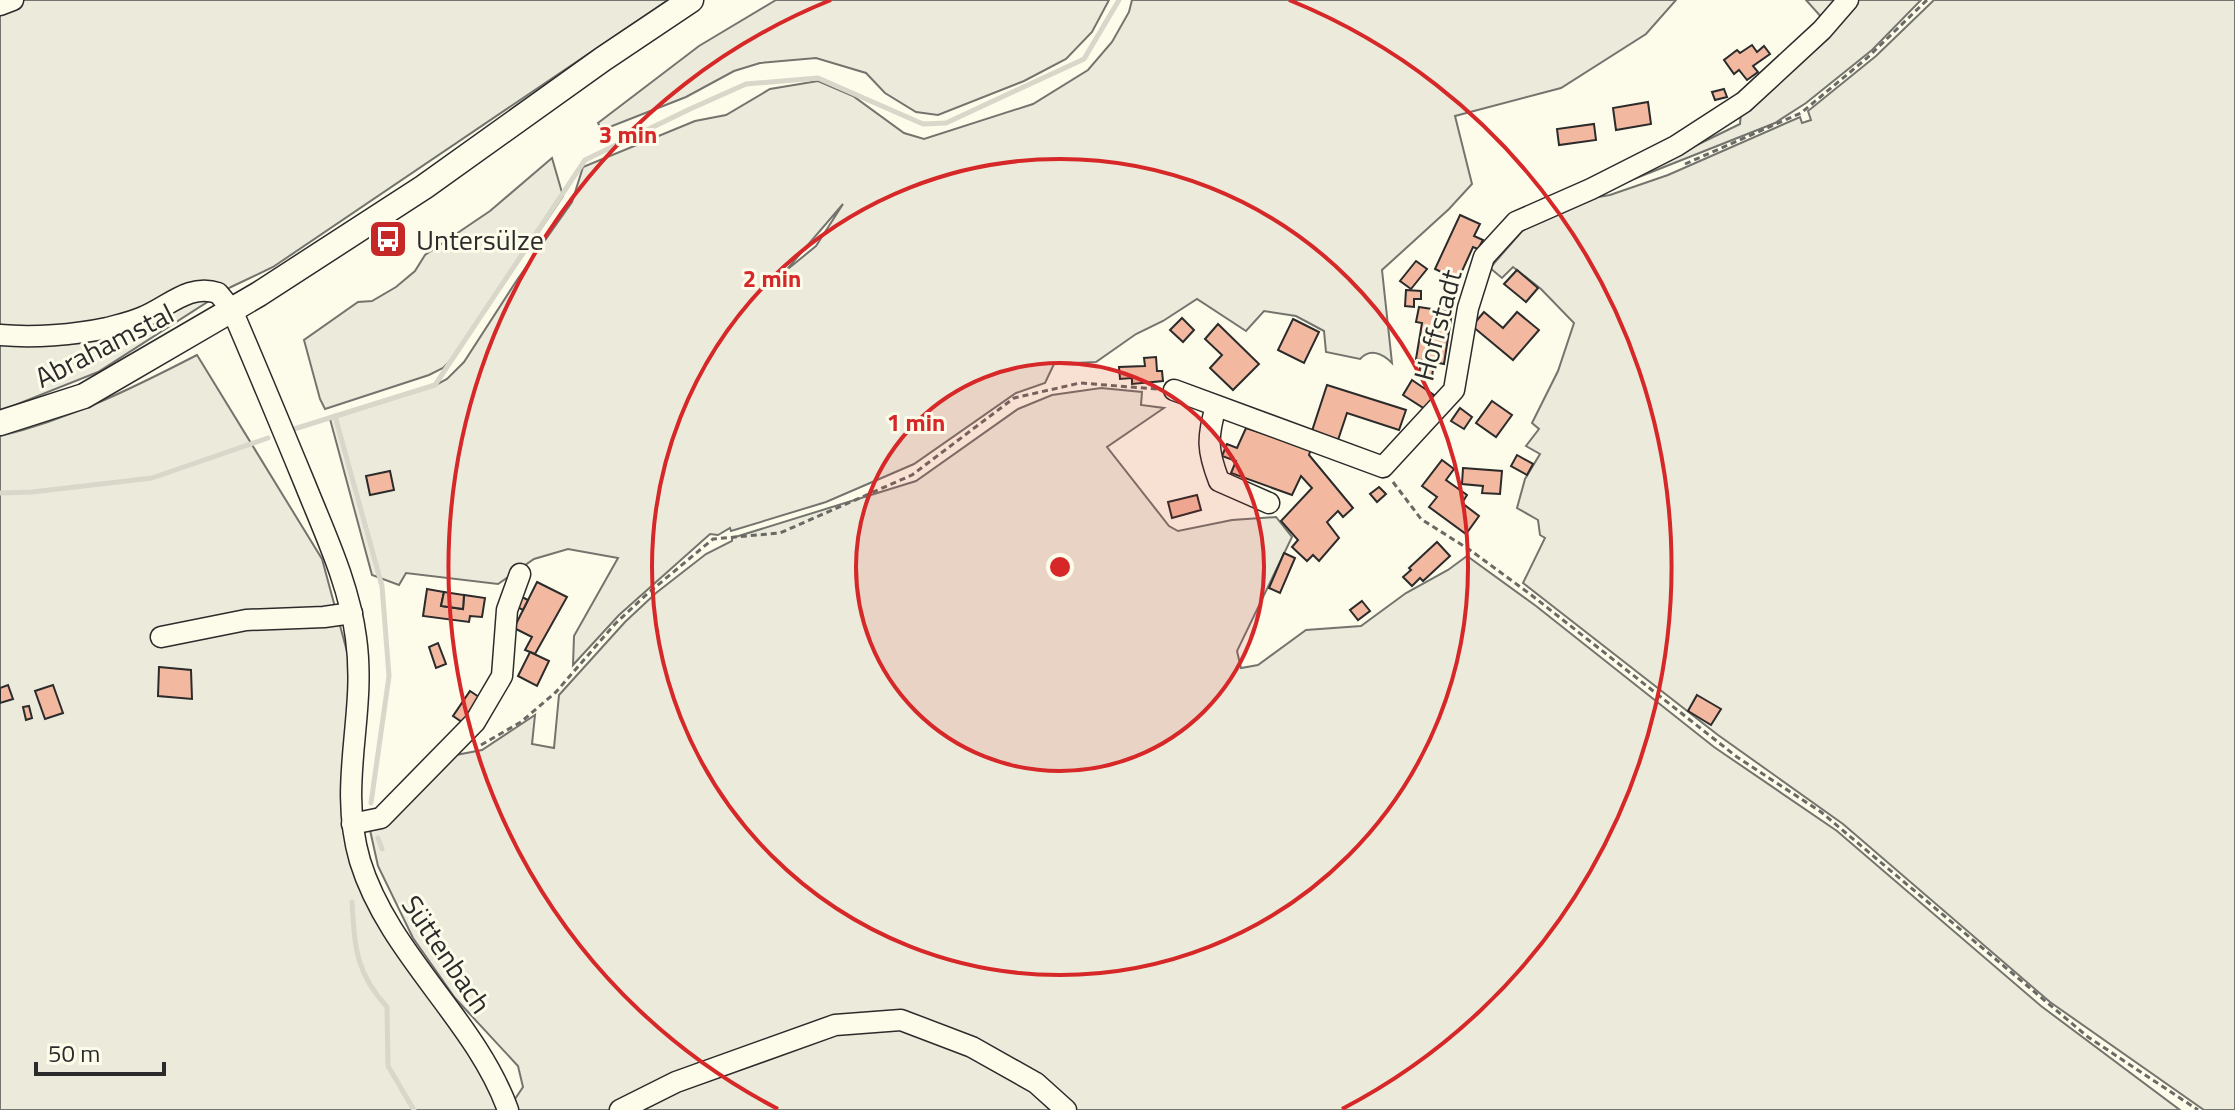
<svg xmlns="http://www.w3.org/2000/svg" width="2235" height="1110" viewBox="0 0 2235 1110" font-family="'Titillium Web',sans-serif">
<rect width="100%" height="100%" fill="#fdfbea"/>
<!-- green -->
<g fill="#ecebdb" stroke="#74746e" stroke-width="2" fill-rule="evenodd">
<polygon points="0,0 668,0 273,267 231,287 98,372 0,411"/>
<polygon points="776,0 1109,0 1092,32 1066,59 1024,81 938,115 916,112 885,93 866,73 816,58 760,63 734,71 686,97 602,130 598,123 699,46"/>
<path d="M 1132,0 L 1676,0 L 1646,34 L 1561,88 L 1455,116 L 1472,184 L 1449,209 L 1382,270 L 1392,363 C 1382,353 1370,348 1360,359 L 1326,352 L 1324,331 L 1296,316 L 1264,311 L 1246,331 L 1197,299 L 1163,321 L 1136,334 L 1096,362 L 1054,364 L 1045,383 L 1016,393 L 914,464 L 826,502 L 731,531 L 730,528 L 718,535 L 710,534 L 619,615 L 573,665 L 574,636 L 618,558 L 568,549 L 534,559 L 498,584 L 406,573 L 399,585 L 372,575 L 330,419 L 434,386 L 447,379 L 464,362 L 517,280 L 572,202 L 583,167 L 695,121 L 726,115 L 770,89 L 818,81 L 853,96 L 904,133 L 924,139 L 1033,104 L 1088,70 L 1112,42 L 1129,12 ZM 843,204 L 816,246 L 788,269 L 788,268 Z"/>
<polygon points="1806,0 1921,0 1872,50 1806,103 1775,123 1596,194 1740,124 1741,112 1797,67 1833,30"/>
<polygon points="1934,0 2235,0 2235,1110 2204,1110 2050,1002 1843,824 1718,735 1523,583 1545,538 1540,535 1538,520 1517,508 1525,479 1540,454 1526,446 1539,429 1532,423 1558,371 1574,323 1541,289 1513,267 1502,278 1490,268 1523,230 1556,204 1610,195 1668,175 1800,117 1802,123 1811,120 1808,111 1876,56"/>
<polygon points="552,158 563,196 454,357 443,368 429,375 325,409 320,399 304,340 358,302 372,301 396,287 415,271 425,255 490,211"/>
<path d="M 197,355 L 322,559 L 352,670 L 350,849 L 501,1110 L 0,1110 L 0,436 C 70,419 133,388 197,355 Z"/>
<polygon points="1101,388 1142,392 1141,405 1164,408 1107,447 1169,526 1178,531 1232,520 1276,517 1292,537 1237,651 1241,668 1258,665 1306,630 1361,626 1406,593 1448,570 1467,556 1536,606 1714,747 1837,831 2041,1006 2180,1110 518,1110 515,1099 523,1087 518,1066 455,998 413,938 378,866 370,830 451,756 482,750 535,715 532,744 554,748 559,695 625,622 656,593 706,554 732,541 732,538 916,481 1018,409 1052,395"/>
</g>
<g fill="none" stroke-linecap="round" stroke-linejoin="round">
<!-- stream -->
<g stroke="#d8d7c9" stroke-width="5">
<polyline points="335,416 382,586 389,676 371,803"/>
<polyline points="294,429 435,385 585,160 690,109 746,84 818,78 923,124 946,123 1084,59 1119,0"/>
<polyline points="0,493 32,492 152,478 268,438"/>
<polyline points="378,838 382,849"/>
<path d="M 352,902 C 355,947 355,972 387,1007 L 388,1066 L 414,1110"/>
</g>
</g>
<!-- building -->
<g fill="#f2b8a0" stroke="#2b2b2b" stroke-width="2">
<polygon points="1752,45 1757,52 1764,46 1770,54 1753,66 1758,72 1747,80 1739,70 1734,74 1724,60 1737,50 1740,53"/>
<polygon points="1724,89 1727,97 1715,100 1712,92"/>
<polygon points="1648,102 1651,124 1616,130 1613,108"/>
<polygon points="1594,124 1596,140 1559,145 1557,129"/>
<polygon points="1460,215 1480,224 1474,236 1483,240 1478,249 1473,247 1458,280 1435,269"/>
<polygon points="1416,261 1427,269 1411,289 1400,281"/>
<polygon points="1517,270 1538,288 1526,302 1504,284"/>
<polygon points="1406,290 1421,291 1421,299 1414,299 1414,307 1405,306"/>
<polygon points="1419,307 1452,312 1444,364 1434,362 1432,377 1419,375 1421,360 1416,359 1422,323 1416,322"/>
<polygon points="1484,312 1503,328 1517,312 1539,330 1513,360 1472,326"/>
<polygon points="1182,318 1194,330 1183,342 1170,330"/>
<polygon points="1293,319 1319,332 1304,363 1278,350"/>
<polygon points="1218,324 1259,364 1233,390 1210,368 1222,355 1205,339"/>
<polygon points="1156,357 1157,371 1162,371 1163,381 1132,384 1132,378 1120,379 1119,367 1145,366 1144,358"/>
<polygon points="1412,380 1434,395 1425,409 1403,395"/>
<polygon points="1327,385 1406,410 1399,430 1347,413 1338,440 1312,431"/>
<polygon points="1492,401 1512,415 1496,437 1476,423"/>
<polygon points="1460,408 1472,417 1464,429 1451,421"/>
<polygon points="1246,428 1311,449 1309,455 1353,508 1343,517 1338,511 1327,522 1339,538 1319,561 1313,555 1307,561 1292,547 1298,540 1281,521 1312,488 1301,476 1292,495 1231,473 1236,461 1222,456 1227,444 1237,448"/>
<polygon points="1517,455 1533,464 1527,475 1511,466"/>
<polygon points="1442,460 1454,469 1446,480 1467,495 1462,503 1479,516 1466,534 1429,507 1437,497 1422,486"/>
<polygon points="1463,468 1502,471 1500,494 1482,493 1483,486 1462,484"/>
<polygon points="390,471 394,490 370,495 366,476"/>
<polygon points="1379,487 1386,494 1377,502 1370,494"/>
<polygon points="1197,495 1201,510 1172,518 1168,502"/>
<polygon points="1437,542 1450,556 1423,581 1420,578 1412,586 1403,577 1411,570 1409,568"/>
<polygon points="1284,553 1295,558 1280,593 1269,588"/>
<polygon points="537,582 567,597 535,654 525,650 532,637 514,628"/>
<polygon points="427,589 444,592 441,606 463,609 464,595 485,598 482,617 470,616 469,622 423,616"/>
<polygon points="444,592 464,595 463,609 441,606"/>
<polygon points="522,597 528,600 523,610 517,607 518,598"/>
<polygon points="1362,601 1370,611 1358,620 1350,610"/>
<polygon points="438,643 446,664 436,668 429,647"/>
<polygon points="530,652 549,661 537,686 518,676"/>
<polygon points="159,667 191,670 192,699 158,696"/>
<polygon points="8,685 13,699 0,703 0,688"/>
<polygon points="53,685 63,713 45,719 35,691"/>
<polygon points="470,691 482,699 465,724 453,716"/>
<polygon points="1697,695 1721,709 1711,725 1688,711"/>
<polygon points="29,706 32,718 26,720 23,707"/>
</g>
<g fill="none" stroke-linecap="round" stroke-linejoin="round">
<defs>
<g id="minor">
<polyline points="0,5 13,0"/>
<path d="M 0,335 C 33,338 74,335 107,328 C 118,325 132,322 143,317 C 168,307 189,283 218,293 L 232,310 C 257,368 281,426 305,484 C 325,534 349,584 356,638 C 367,716 337,782 360,861 C 389,955 475,1019 508,1110"/>
<polyline points="1174,390 1383,467 1454,390 1468,308 1484,257 1516,222 1591,189 1676,146 1744,102 1822,30 1848,0"/>
<path d="M 1216,406 C 1207,438 1207,450 1219,481 L 1269,503"/>
<polyline points="161,637 246,620 324,617 352,613"/>
<polyline points="352,824 381,818 475,722 502,676 507,610 520,574"/>
<polyline points="620,1110 676,1082 835,1025 901,1020 972,1047 1036,1083 1066,1110"/>
</g>
<polyline id="major" points="0,423 84,396 259,294 424,187 603,59 691,0"/>
</defs>
<!-- minor casing -->
<use href="#minor" stroke="#2b2b2b" stroke-width="23"/>
<!-- major casing -->
<use href="#major" stroke="#2b2b2b" stroke-width="27"/>
<!-- path -->
<g stroke="#6a6964" stroke-width="3" stroke-dasharray="6 4" stroke-linecap="butt">
<polyline points="1685,164 1801,113 1867,58 1927,0"/>
<polyline points="1393,482 1421,519 1470,550 1530,594 1737,757 1821,812 2088,1037 2198,1110"/>
<polyline points="481,745 521,722 556,692 615,624 647,594 713,539 780,533 912,475 1014,398 1080,383 1157,389"/>
</g>
<!-- minor -->
<use href="#minor" stroke="#fdfbea" stroke-width="20"/>
<!-- major -->
<use href="#major" stroke="#fdfbea" stroke-width="24"/>
</g>
<!-- distance rings -->
<circle cx="1060" cy="567" r="204" fill="#d62828" fill-opacity=".12"/>
<g fill="none" stroke="#d62828" stroke-width="4">
<circle cx="1060" cy="567" r="204"/>
<circle cx="1060" cy="567" r="408"/>
<path d="M778 1109A611 611 0 0 1 831 0M1289 0A611 611 0 0 1 1342 1109"/>
</g>
<!-- icons -->
<defs>
<symbol id="bus-square" viewBox="-11 -11 22 22"><rect x="-9" y="-9" width="18" height="18" rx="4" fill="#c62828" stroke="#fdfbea"/><path d="M-5-6H5V4H4V6H2V4H-2V6H-4V4H-5ZM-3.5-4V0h7V-4ZM-3.5 1.2v1.5H-2V1.2ZM2 1.2v1.5H3.5V1.2Z" fill="#fff"/></symbol>
</defs>
<g fill-rule="evenodd">
<use href="#bus-square" x="366" y="217" width="44" height="44"/>
</g>
<g text-anchor="middle" dominant-baseline="central" stroke-width="6" stroke-linejoin="round" paint-order="stroke">
<!-- poi labels -->
<g font-size="28" fill="#2b2b2b" stroke="#fdfbea" text-anchor="start">
<text x="416" y="239">Untersülze</text>
</g>
<!-- street labels -->
<g font-size="28" fill="#2b2b2b" stroke="#fdfbea">
<text transform="translate(1437 325) rotate(-75)">Hoffstadt</text>
<text transform="translate(104 345) rotate(-27)">Abrahamstal</text>
<text transform="translate(447 954) rotate(56)">Süttenbach</text>
</g>
</g>
<circle cx="1060" cy="567" r="12" fill="#d62828" stroke="#fdfbea" stroke-width="4"/>
<g font-size="24" text-anchor="middle" font-weight="bold" fill="#d62828" stroke="#fdfbea" stroke-width="6" stroke-linejoin="round" paint-order="stroke">
<text x="628" y="143">3 min</text>
<text x="772" y="287">2 min</text>
<text x="916" y="431">1 min</text>
</g>
<!-- scale -->
<path d="M36 1062v12h128v-12" fill="none" stroke="#2b2b2b" stroke-width="4"/>
<text x="48" y="1062" font-size="24" fill="#2b2b2b" stroke="#fdfbea" stroke-width="6" paint-order="stroke">50 m</text>
</svg>
